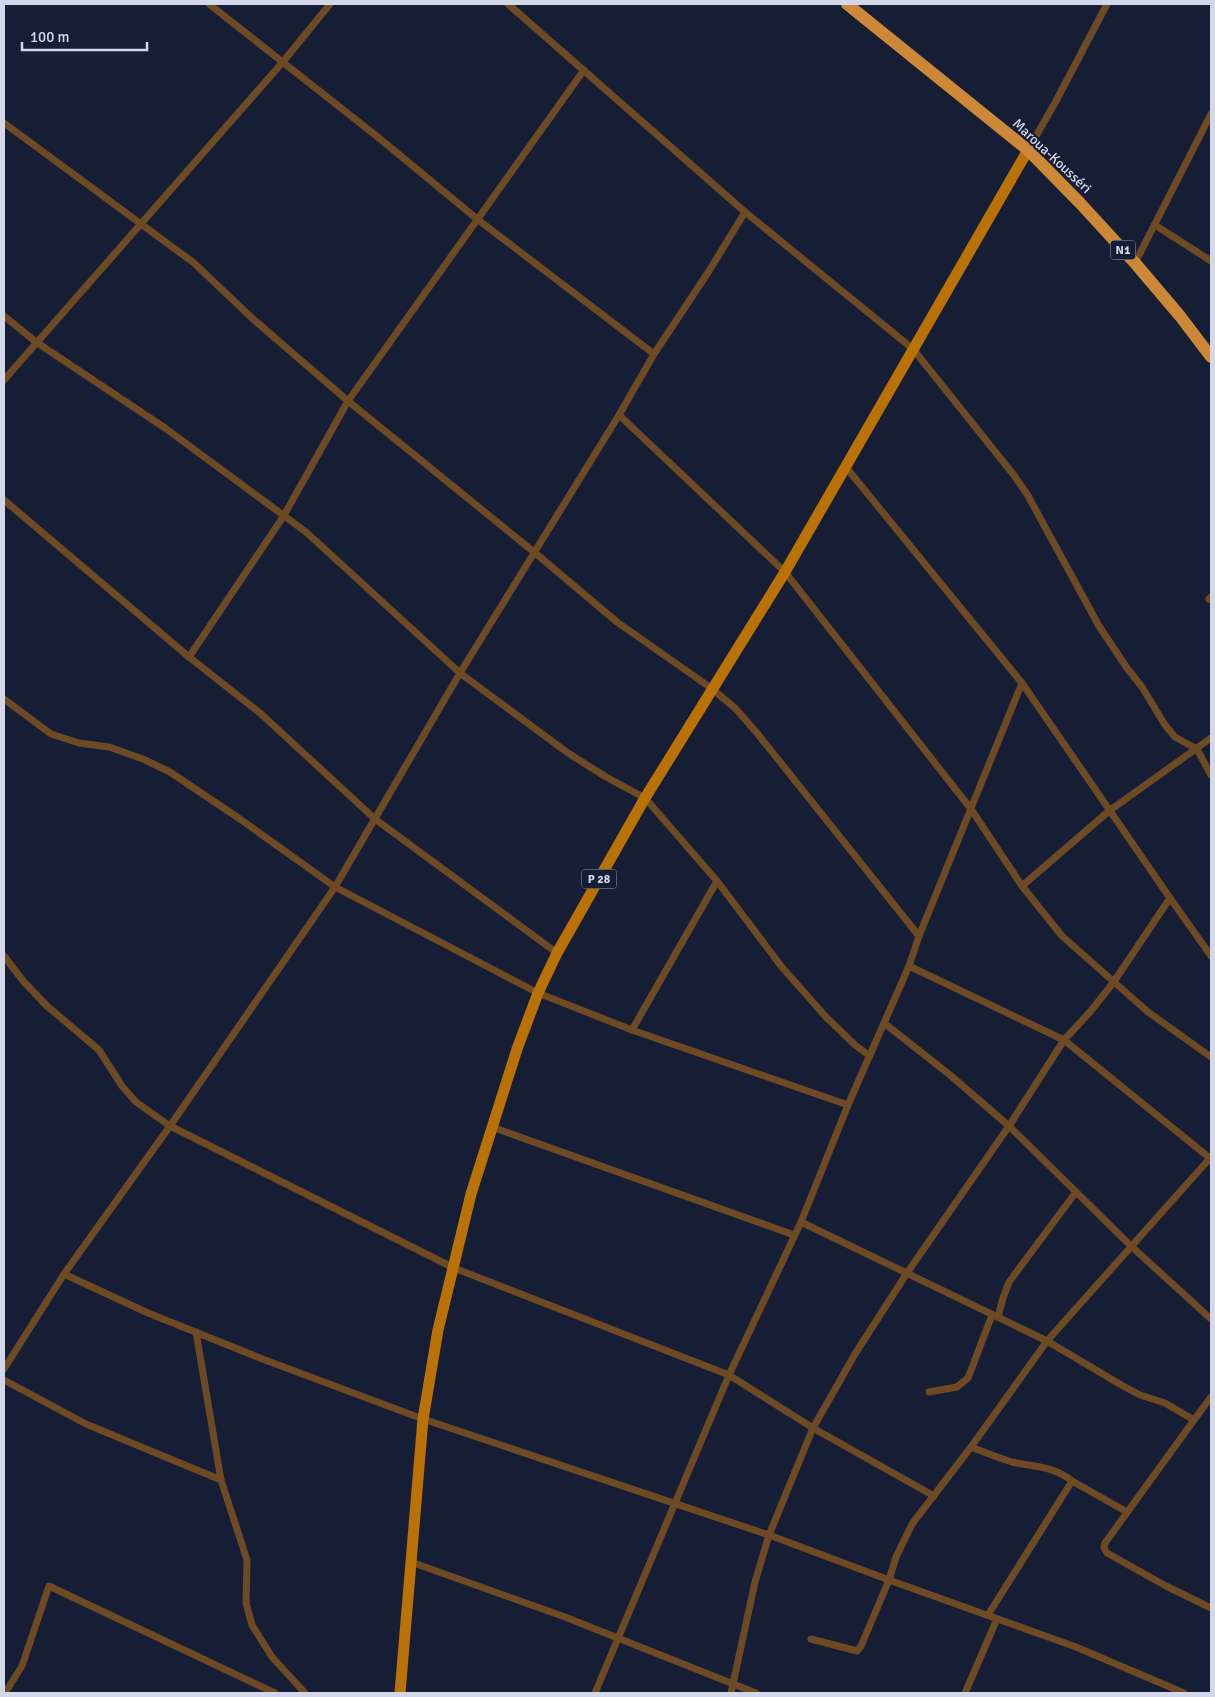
<svg xmlns="http://www.w3.org/2000/svg" width="1215" height="1697" viewBox="0 0 1215 1697" font-family="Signika,sans-serif">
<rect width="100%" height="100%" fill="#161e36"/>
<g fill="none" stroke-linecap="round" stroke-linejoin="round">
<!-- street -->
<g stroke="#6d4a24" stroke-width="7">
<polyline points="209,4 379,138 477,219 654,354"/>
<polyline points="508,4 745,212 913,349 1013,474 1027,494 1099,626 1127,668 1142,687 1165,725 1175,737 1197,749 1211,775"/>
<polyline points="4,123 194,263 253,319 348,401 534,552 617,622 711,688 735,708 757,733 919,936"/>
<polyline points="1028,150 1056,101 1107,4"/>
<polyline points="745,212 709,271 654,354 619,415 460,673 335,887 170,1126 64,1274 148,1313 265,1360 423,1419 769,1535 889,1580 896,1557 912,1524 971,1447 1047,1341 1211,1157"/>
<polyline points="1155,225 1211,261"/>
<polyline points="1135,263 1211,114"/>
<polyline points="4,316 36,342 165,428 306,532 460,673 568,753 606,777 645,798 717,881 781,966 826,1017 855,1045 870,1056"/>
<polyline points="4,380 282,63 330,4"/>
<polyline points="619,415 785,572 971,809 1022,886 1062,936 1148,1012 1211,1057"/>
<polyline points="4,500 189,657 260,713 375,819 557,953"/>
<polyline points="1209,599 1211,597"/>
<polyline points="189,657 283,517 348,401 584,70"/>
<polyline points="4,699 51,734 79,743 109,747 143,759 170,772 237,817 335,887 538,993 632,1030 848,1105"/>
<polyline points="1022,886 1109,811 1211,738"/>
<polyline points="1170,898 1211,956"/>
<polyline points="4,956 24,982 47,1006 99,1050 122,1086 136,1102 170,1126 454,1268 729,1375 813,1428 934,1496"/>
<polyline points="909,966 1064,1040 1211,1159"/>
<polyline points="884,1023 950,1075 1009,1126 1131,1246 1211,1319"/>
<polyline points="632,1030 717,881"/>
<polyline points="492,1127 794,1235"/>
<polyline points="801,1222 1047,1341 1123,1386 1140,1395 1165,1403 1194,1420 1211,1397"/>
<polyline points="998,1317 1003,1298 1009,1282 1076,1192"/>
<polyline points="196,1332 221,1480 247,1560 246,1603 252,1625 272,1657 305,1693"/>
<polyline points="4,1369 64,1274"/>
<polyline points="4,1380 86,1424 221,1480"/>
<polyline points="929,1392 957,1387 968,1378 992,1315"/>
<polyline points="1194,1420 1105,1543 1104,1548 1107,1553 1166,1586 1211,1608"/>
<path d="M 971,1447 C 984,1452 998,1458 1012,1462 C 1034,1467 1054,1466 1072,1481 L 988,1615"/>
<polyline points="1072,1481 1127,1512"/>
<polyline points="411,1562 565,1617 756,1693"/>
<polyline points="811,1639 857,1651 861,1646 889,1580 1076,1647 1184,1693"/>
<polyline points="5,1693 22,1666 49,1586 275,1693"/>
<polyline points="595,1693 729,1375 801,1222 848,1105 909,966 919,936 1022,683"/>
<polyline points="731,1693 755,1582 769,1535 813,1428 855,1354 907,1273 1009,1126 1064,1040 1090,1012 1113,983 1170,898 1022,683 845,466"/>
<polyline points="965,1693 997,1619"/>
</g>
<!-- primary -->
<polyline stroke="#ba7207" stroke-width="11" points="400,1693 423,1419 438,1330 471,1194 517,1049 538,993 557,953 645,798 785,572 1028,150"/>
<!-- highway -->
<polyline stroke="#cd8837" stroke-width="12" points="847,4 1028,150 1080,203 1135,263 1180,316 1211,357"/>
</g>
<g text-anchor="middle" dominant-baseline="central" stroke-width="4.5" stroke-linejoin="round" paint-order="stroke">
<!-- shield labels -->
<g fill="#161e36" stroke="#9aa0b3" stroke-width="1">
<rect x="1110.5" y="240.5" width="25" height="19" rx="4"/>
<rect x="581.5" y="869.5" width="35" height="19" rx="4"/>
</g>
<g font-size="12" font-weight="bold" fill="#d2d8e9">
<text x="1123" y="250">N1</text>
<text x="599" y="879">P 28</text>
</g>
<!-- street labels -->
<g font-size="14" fill="#d2d8e9" stroke="#161e36">
<text transform="translate(1052 156) rotate(43)">Maroua-Kousséri</text>
</g>
</g>
<!-- border -->
<rect width="1215" height="1697" fill="none" stroke="#d2d8e9" stroke-width="10"/>
<!-- scale -->
<path d="M22 42v8h125v-8" fill="none" stroke="#d2d8e9" stroke-width="2.5"/>
<text x="30" y="42" font-size="15" fill="#d2d8e9" stroke="#161e36" stroke-width="4" paint-order="stroke">100 m</text>
</svg>
